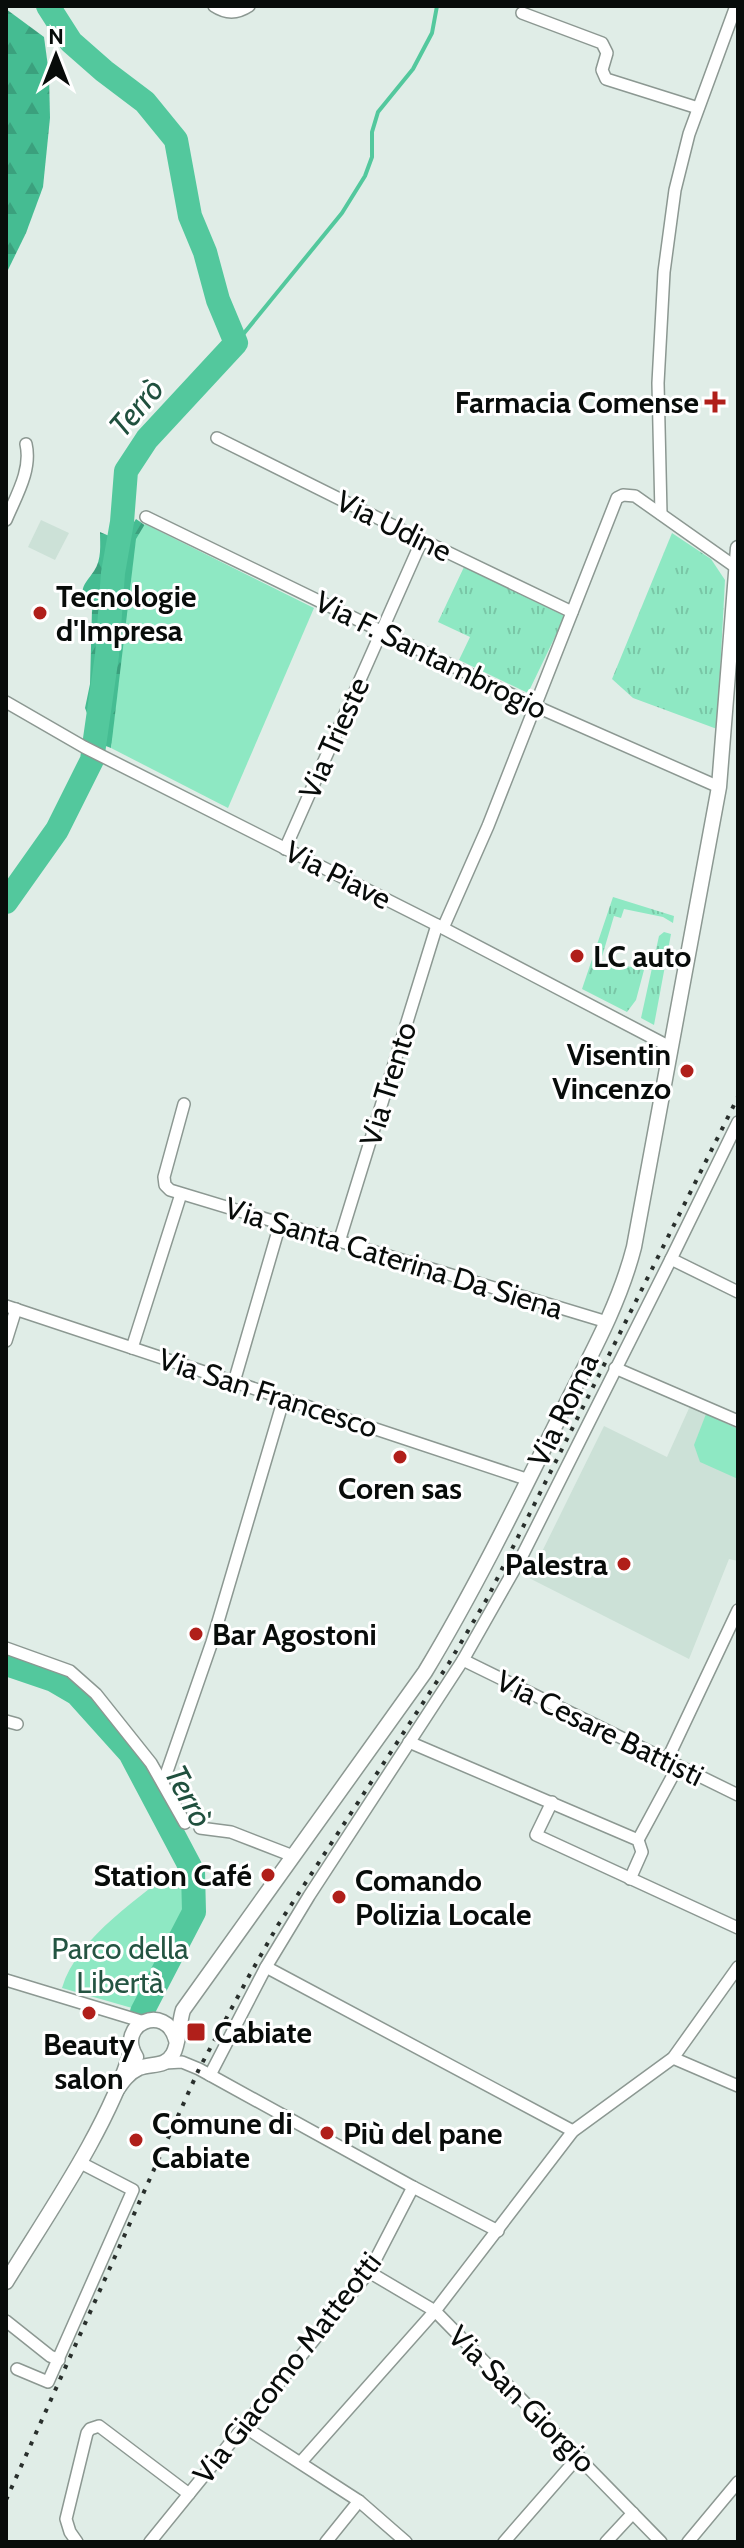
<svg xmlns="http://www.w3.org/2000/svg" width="744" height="2548" viewBox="0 0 744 2548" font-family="Cabin,sans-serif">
<defs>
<pattern id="grass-tufts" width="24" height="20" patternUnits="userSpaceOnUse" patternTransform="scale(2)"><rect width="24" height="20" fill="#8ee8c3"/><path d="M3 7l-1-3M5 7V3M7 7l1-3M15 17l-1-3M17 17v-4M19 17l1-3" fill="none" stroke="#79c6a6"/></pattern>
<pattern id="forest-firs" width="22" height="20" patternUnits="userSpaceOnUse" patternTransform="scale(2)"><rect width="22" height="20" fill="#45bc92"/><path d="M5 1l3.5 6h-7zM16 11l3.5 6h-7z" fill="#3ba07d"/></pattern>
</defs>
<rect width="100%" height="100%" fill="#e0ede7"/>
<!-- built -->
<g fill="#cce1d7">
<polygon points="41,520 69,533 55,560 28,547"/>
<polygon points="690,1406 738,1429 738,1561 729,1559 689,1659 529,1578 604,1426 667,1457"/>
</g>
<!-- grass -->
<g fill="url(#grass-tufts)">
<polygon points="672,533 711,559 725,580 717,729 633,698 612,679"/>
<polygon points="464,567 565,616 528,693 459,660 470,637 438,622"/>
<polygon points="613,897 674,916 673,923 663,917 624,909 621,918 614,916 601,960 644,970 636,1000 627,1012 582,989"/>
<polygon points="664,932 671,934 654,1025 641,1018 659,936"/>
</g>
<!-- forest -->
<g fill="url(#forest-firs)">
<polygon points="6,9 44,37 49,74 50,118 43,187 26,233 6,274"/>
<path d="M 136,519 L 149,528 L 129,654 L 111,748 L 98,743 L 116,634 C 115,619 124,606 123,591 C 122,584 117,579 117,573 C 117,552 125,536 136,519 Z"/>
<path d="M 100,532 L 114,538 L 106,640 L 93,729 L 85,708 L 90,684 L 92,609 C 76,590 83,587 94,571 C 102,559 100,545 100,532 Z"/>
</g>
<!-- green -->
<g fill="#8ee8c3">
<polygon points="145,524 314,608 228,808 111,748 136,539"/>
<polygon points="706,1414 738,1429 738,1479 700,1462 694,1445"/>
<path d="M 183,1863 L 189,1890 L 187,1917 L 139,2010 L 62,1988 C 77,1937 143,1895 183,1863 Z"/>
</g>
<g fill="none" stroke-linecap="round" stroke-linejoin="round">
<!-- stream -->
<polyline stroke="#53c89d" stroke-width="4" points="236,343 342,213 365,176 372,157 372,132 378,112 413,69 432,33 437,6"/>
<!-- river -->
<g stroke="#53c89d" stroke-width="24">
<polyline points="6,902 57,830 92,760 107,655 113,573 122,522 126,471 147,439 236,343 218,300 205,252 190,216 176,140 145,102 104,71 71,42 48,6"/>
<polyline points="6,1664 53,1680 77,1694 130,1753 193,1872 194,1912 142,2012"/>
</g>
<defs>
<g id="street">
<path d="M 214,6 C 226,14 237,14 249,6"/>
<polyline points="522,13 602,43 607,53 602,70 606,79 698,108"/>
<polyline points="217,438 422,540 572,612"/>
<polyline points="661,514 658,383 664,272 675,190 689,134 736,6"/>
<polyline points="146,517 535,706 719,787"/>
<path d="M 6,520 C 16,496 32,470 26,444"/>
<polyline points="6,702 84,747 437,925 670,1047"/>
<polyline points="285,849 422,540"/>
<polyline points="443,928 488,826 617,498 623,495 635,496 737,568"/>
<polyline points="184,1104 164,1177 165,1185 170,1190 607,1322"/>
<polyline points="339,1242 437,925"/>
<polyline points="671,1259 738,1292"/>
<polyline points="6,1306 529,1480"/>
<polyline points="6,1341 16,1309"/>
<polyline points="132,1348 181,1194"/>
<polyline points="615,1368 738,1421"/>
<polyline points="234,1382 280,1224"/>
<polyline points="6,1648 70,1671 96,1694 151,1763 185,1823"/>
<polyline points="463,1660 738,1795"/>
<polyline points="6,1721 17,1724"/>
<polyline points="409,1742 638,1840 642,1852 630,1879"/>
<polyline points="667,1760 738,1610"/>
<polyline points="163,1783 212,1642 284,1398"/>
<polyline points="552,1802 536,1835 738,1928"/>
<polyline points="200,1828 231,1832 293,1856"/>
<polyline points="638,1840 678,1766"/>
<polyline points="266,1967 573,2131"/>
<polyline points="6,1980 144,2022"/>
<polyline points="673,2058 738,2086"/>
<polyline points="165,2063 182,2062 199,2069 413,2187 498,2231"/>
<polyline points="210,2075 266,1967 309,1896 463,1660 522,1556 671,1259 738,1122"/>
<polyline points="369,2272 435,2311 661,2542"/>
<polyline points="6,2321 50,2356 59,2360"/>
<polyline points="17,2369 48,2382 133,2190 79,2162"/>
<polyline points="243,2426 359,2501 406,2542"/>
<polyline points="301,2462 435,2311 573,2131 673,2058 738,1967"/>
<polyline points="77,2542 70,2532 66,2519 87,2433 90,2429 99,2426 189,2494"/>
<polyline points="150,2542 369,2272 413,2187"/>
<polyline points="326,2542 359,2501"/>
<polyline points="504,2542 579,2456"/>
<polyline points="606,2542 633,2513"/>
<polyline points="688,2542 738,2482"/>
</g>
<g id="secondary">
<path d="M 136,2057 C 115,2024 166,2002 176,2040"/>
<path d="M 116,2091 C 122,2082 128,2073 139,2068 C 151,2063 165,2068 173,2054 C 179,2044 179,2022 183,2010 L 425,1672 C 475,1589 518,1501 561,1414 C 588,1360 619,1306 634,1247 L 719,787 L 738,548"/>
<path d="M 6,2282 C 49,2212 108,2128 132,2049"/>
</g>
</defs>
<!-- street casing -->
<use href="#street" stroke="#8c9892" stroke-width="14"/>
<!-- secondary casing -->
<use href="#secondary" stroke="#8c9892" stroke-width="17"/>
<!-- street -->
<use href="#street" stroke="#fff" stroke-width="11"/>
<!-- secondary -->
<use href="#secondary" stroke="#fff" stroke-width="14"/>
<!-- rail -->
<polyline stroke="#292f2c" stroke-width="4" stroke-dasharray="4 8" stroke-linecap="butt" points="6,2500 199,2069 249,1976 278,1925 449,1663 488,1597 738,1097"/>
</g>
<!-- markers -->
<g fill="#b01f1a" stroke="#fff" stroke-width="3">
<path d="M711 390h8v8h8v8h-8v8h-8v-8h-8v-8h8z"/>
<circle cx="40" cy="613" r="8"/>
<circle cx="577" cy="956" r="8"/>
<circle cx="687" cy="1071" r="8"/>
<circle cx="400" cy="1457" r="8"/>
<circle cx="624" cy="1564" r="8"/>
<circle cx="196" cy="1634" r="8"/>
<circle cx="268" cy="1875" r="8"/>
<circle cx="339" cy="1897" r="8"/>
<circle cx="89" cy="2013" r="8"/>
<rect x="186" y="2022" width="20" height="20" rx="4"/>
<circle cx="327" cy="2133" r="8"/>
<circle cx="136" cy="2140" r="8"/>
</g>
<g text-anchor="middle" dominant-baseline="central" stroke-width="6" stroke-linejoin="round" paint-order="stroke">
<!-- poi labels -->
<g font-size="30" font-weight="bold" fill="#080c0a" stroke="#fff" text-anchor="start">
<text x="699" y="402" text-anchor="end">Farmacia Comense</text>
<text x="56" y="596">Tecnologie<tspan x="56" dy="34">d'Impresa</tspan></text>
<text x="593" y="956">LC auto</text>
<text x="671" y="1054" text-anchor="end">Visentin<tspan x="671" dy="34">Vincenzo</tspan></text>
<text x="400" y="1488" text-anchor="middle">Coren sas</text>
<text x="608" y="1564" text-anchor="end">Palestra</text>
<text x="212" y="1634">Bar Agostoni</text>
<text x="252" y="1875" text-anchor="end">Station Café</text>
<text x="355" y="1880">Comando<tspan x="355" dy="34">Polizia Locale</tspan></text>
<text x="214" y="2032">Cabiate</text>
<text x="89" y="2044" text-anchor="middle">Beauty<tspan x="89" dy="34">salon</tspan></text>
<text x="152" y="2123">Comune di<tspan x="152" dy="34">Cabiate</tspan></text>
<text x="343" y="2133">Più del pane</text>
</g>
<!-- street labels -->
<g font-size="30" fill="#080c0a" stroke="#fff">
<text transform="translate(394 526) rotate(26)">Via Udine</text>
<text transform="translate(431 655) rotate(26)">Via F. Santambrogio</text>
<text transform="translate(334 738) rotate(-66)">Via Trieste</text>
<text transform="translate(338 875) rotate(27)">Via Piave</text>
<text transform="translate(388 1084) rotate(-73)">Via Trento</text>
<text transform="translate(394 1258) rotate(17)">Via Santa Caterina Da Siena</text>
<text transform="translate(268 1393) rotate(18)">Via San Francesco</text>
<text transform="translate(563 1410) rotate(-64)">Via Roma</text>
<text transform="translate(600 1728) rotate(26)">Via Cesare Battisti</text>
<text transform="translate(287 2368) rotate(-52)">Via Giacomo Matteotti</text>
<text transform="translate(522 2399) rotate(45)">Via San Giorgio</text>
</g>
<!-- park labels -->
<g font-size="30" fill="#245442" stroke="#fff">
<text x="120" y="1948">Parco della<tspan x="120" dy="34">Libertà</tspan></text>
</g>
<!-- water labels -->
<g font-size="32" font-style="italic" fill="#20503e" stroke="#fff">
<text transform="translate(136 407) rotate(-50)">Terrò</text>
<text transform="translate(189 1796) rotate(62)">Terrò</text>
</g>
</g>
<!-- border -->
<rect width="744" height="2548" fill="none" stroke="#080c0a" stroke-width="16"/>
<!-- north arrow -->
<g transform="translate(56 56)" stroke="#ffffff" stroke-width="6" paint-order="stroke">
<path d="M0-6L14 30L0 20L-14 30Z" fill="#080c0a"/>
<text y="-12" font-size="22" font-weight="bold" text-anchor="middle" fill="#080c0a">N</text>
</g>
</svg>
